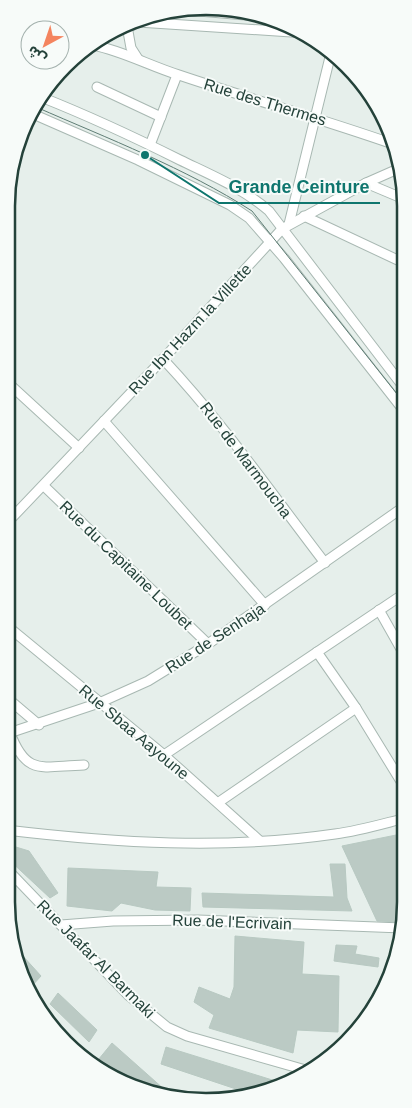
<svg xmlns="http://www.w3.org/2000/svg" width="412" height="1108" viewBox="0 0 412 1108" font-family="Arial,'Noto Sans Arabic',sans-serif">
<rect width="100%" height="100%" fill="#e6efeb"/>
<!-- building -->
<g fill="#bbcac4" stroke="#b8c9c2">
<polygon points="406,833 406,902 403,922 377,921 342,846"/>
<polygon points="6,844 29,851 58,893 50,898 6,857"/>
<polygon points="330,864 345,864 347,898 352,911 203,907 202,893 334,897"/>
<polygon points="68,868 158,872 156,887 191,888 190,911 155,910 121,903 112,911 67,906"/>
<polygon points="235,936 304,942 302,974 339,976 338,1032 297,1030 293,1053 209,1028 214,1015 194,1002 199,987 230,999 234,987"/>
<polygon points="13,945 41,976 31,987 17,966"/>
<polygon points="336,945 357,946 355,954 379,958 378,967 334,961"/>
<polygon points="58,993 97,1030 89,1042 50,1004"/>
<polygon points="112,1043 174,1098 106,1075 94,1065"/>
<polygon points="166,1047 282,1083 258,1092 250,1090 243,1098 239,1098 234,1096 239,1090 161,1064"/>
</g>
<g fill="none" stroke-linecap="round" stroke-linejoin="round">
<defs>
<g id="minor">
<polyline points="176,9 267,17"/>
<polyline points="138,22 306,33"/>
<polyline points="127,26 131,48 138,59"/>
<path d="M 93,45 C 123,51 150,66 179,75 C 250,99 322,119 393,144"/>
<polyline points="97,87 161,117"/>
<path d="M 41,97 C 89,116 134,137 180,160 C 211,175 243,188 269,211 L 405,389"/>
<polyline points="33,114 138,160 230,205 249,218 284,258 405,412"/>
<polyline points="150,145 177,75"/>
<polyline points="366,183 404,199"/>
<polyline points="304,216 404,263"/>
<polyline points="289,224 331,53"/>
<path d="M 163,359 C 223,423 272,494 325,563"/>
<polyline points="6,381 79,448"/>
<polyline points="104,421 265,605"/>
<polyline points="44,486 208,644"/>
<polyline points="6,524 163,359 282,229 366,183 400,168"/>
<polyline points="379,610 405,656"/>
<polyline points="6,625 164,755 260,841"/>
<polyline points="317,652 356,708 405,788"/>
<polyline points="6,697 39,725"/>
<path d="M 10,733 C 27,777 42,766 84,765"/>
<polyline points="6,734 99,703 148,681 208,644 405,506"/>
<polyline points="164,755 405,593"/>
<polyline points="219,802 356,708"/>
<path d="M 6,830 C 116,843 225,850 335,834 C 359,831 382,824 406,818"/>
<polyline points="6,868 128,995 167,1027 187,1036 309,1071"/>
<polyline points="61,925 113,921 198,920 402,928"/>
</g>
<g id="major">
<polyline points="194,9 195,10"/>
<polyline points="126,26 132,24"/>
</g>
</defs>
<!-- minor casing -->
<use href="#minor" stroke="#a8b8b2" stroke-width="11"/>
<!-- major casing -->
<use href="#major" stroke="#c2cac8" stroke-width="14"/>
<!-- minor -->
<use href="#minor" stroke="#fff" stroke-width="9"/>
<!-- major -->
<use href="#major" stroke="#6aa596" stroke-width="11"/>
<!-- tram -->
<path stroke="#5f7d75" stroke-width="1" d="M 36,107 C 109,139 185,168 252,211 L 405,404"/>
</g>
<g text-anchor="middle" dominant-baseline="central" stroke-width="4" stroke-linejoin="round" paint-order="stroke">
<!-- street labels -->
<g font-size="16" fill="#24423a" stroke="#f7fbf9">
<text transform="translate(265 102) rotate(17)">Rue des Thermes</text>
<text transform="translate(190 329) rotate(-47)">Rue Ibn Hazm la Villette</text>
<text transform="translate(246 460) rotate(53)">Rue de Marmoucha</text>
<text transform="translate(126 565) rotate(44)">Rue du Capitaine Loubet</text>
<text transform="translate(215 638) rotate(-33)">Rue de Senhaja</text>
<text transform="translate(134 732) rotate(40)">Rue Sbaa Aayoune</text>
<text transform="translate(232 922) rotate(2)">Rue de l'Ecrivain</text>
<text transform="translate(96 959) rotate(45)">Rue Jaafar Al Barmaki</text>
</g>
</g>
<!-- crop -->
<path d="M0 0H412V1108H0ZM206 15H206A191 191 0 0 1 397 206V902A191 191 0 0 1 206 1093H206A191 191 0 0 1 15 902V206A191 191 0 0 1 206 15Z" fill="#f7fbf9" fill-rule="evenodd"/>
<path fill="none" stroke="#24423a" stroke-width="2.5" d="M206 15H206A191 191 0 0 1 397 206V902A191 191 0 0 1 206 1093H206A191 191 0 0 1 15 902V206A191 191 0 0 1 206 15Z"/>
<!-- callouts -->
<path fill="none" stroke="#0f766e" stroke-width="2" d="M145 155L219 203H380"/>
<circle fill="#0f766e" stroke="#f7fbf9" stroke-width="2" cx="145" cy="155" r="5"/>
<g font-size="18" text-anchor="middle" font-weight="bold" fill="#0f766e" stroke="#f7fbf9" stroke-width="4" stroke-linejoin="round" paint-order="stroke">
<text x="299" y="193">Grande Ceinture</text>
</g>
<!-- north arrow -->
<g transform="translate(45 45) rotate(220)"><circle r="24" fill="#f7fbf9" stroke="#a3b1ad"/>
<path d="M0-4L9 19L0 12L-9 19Z" fill="#f4845f"/>
<text y="-8" font-size="14" font-weight="bold" text-anchor="middle" fill="#24423a">ش</text>
</g>
</svg>
